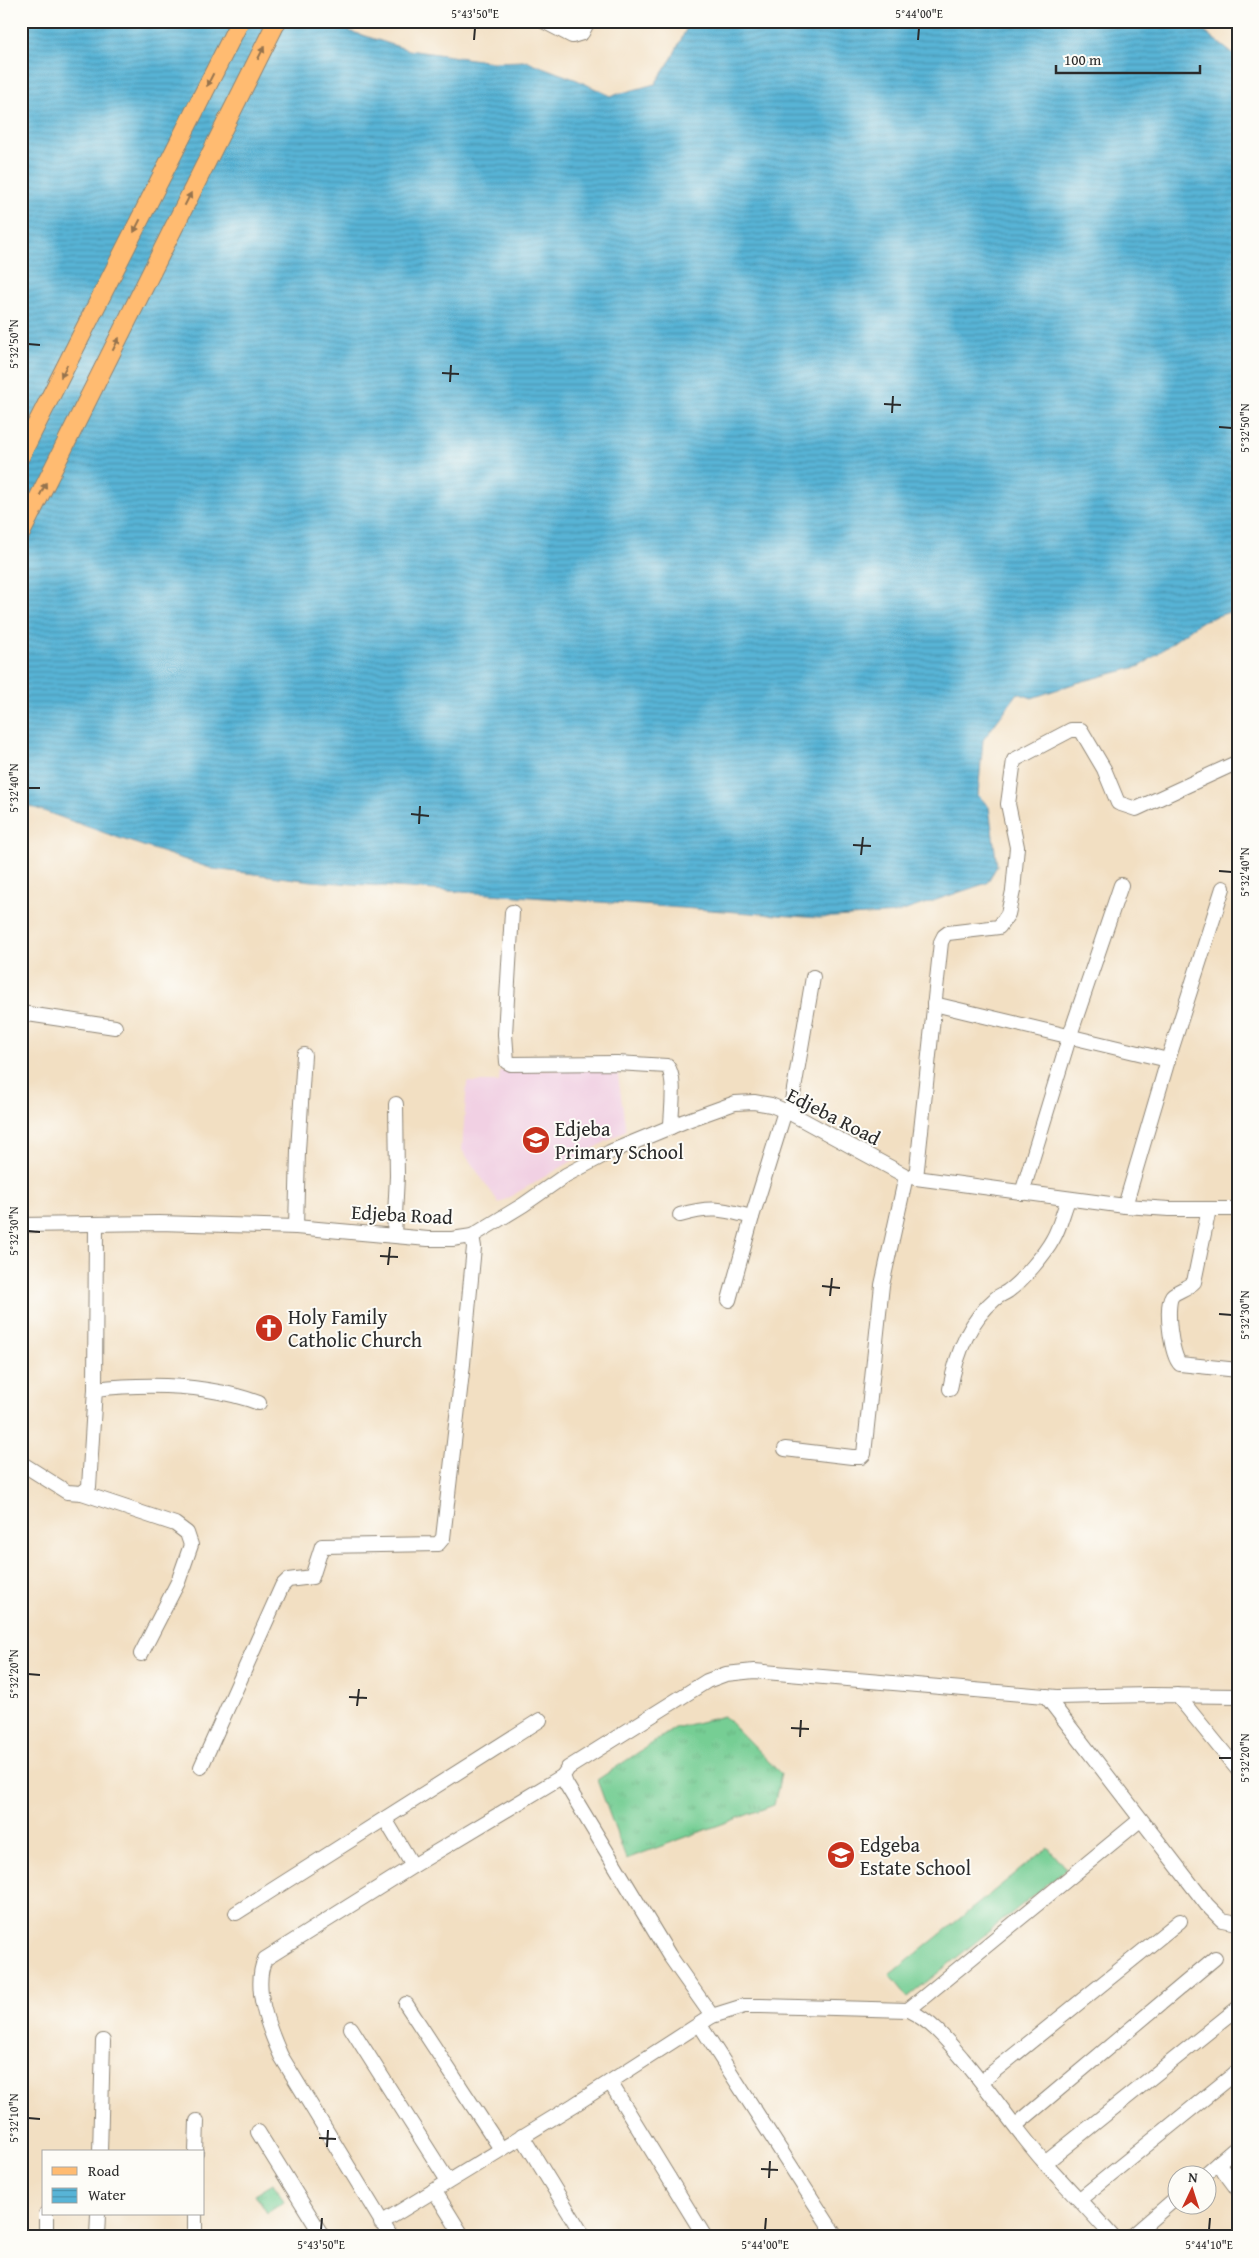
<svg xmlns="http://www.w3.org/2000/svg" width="1259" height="2258" viewBox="0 0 1259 2258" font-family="'Gentium Book Plus',serif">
<defs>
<pattern id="grass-tufts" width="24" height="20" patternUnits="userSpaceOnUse" patternTransform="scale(1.25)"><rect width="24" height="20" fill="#76ce94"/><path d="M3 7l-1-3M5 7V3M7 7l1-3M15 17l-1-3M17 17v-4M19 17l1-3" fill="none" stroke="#66b180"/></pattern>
<pattern id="water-rules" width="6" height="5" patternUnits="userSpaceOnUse" patternTransform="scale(1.25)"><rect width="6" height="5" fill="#58b4d6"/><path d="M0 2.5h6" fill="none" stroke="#4993ae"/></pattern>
</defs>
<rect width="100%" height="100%" fill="#fdfcf7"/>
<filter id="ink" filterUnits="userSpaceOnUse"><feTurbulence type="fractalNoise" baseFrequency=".02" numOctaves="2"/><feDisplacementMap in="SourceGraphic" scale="10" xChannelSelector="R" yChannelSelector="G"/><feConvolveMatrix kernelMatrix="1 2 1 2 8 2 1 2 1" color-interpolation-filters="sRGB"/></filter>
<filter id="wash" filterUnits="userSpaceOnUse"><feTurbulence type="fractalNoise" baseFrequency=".0096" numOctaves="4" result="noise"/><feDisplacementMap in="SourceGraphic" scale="20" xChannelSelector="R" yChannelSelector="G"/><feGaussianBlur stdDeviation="1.12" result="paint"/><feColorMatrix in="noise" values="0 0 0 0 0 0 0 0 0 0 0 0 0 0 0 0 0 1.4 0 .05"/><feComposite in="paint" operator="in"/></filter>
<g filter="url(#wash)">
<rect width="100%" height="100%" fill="#f2dfc2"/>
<!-- built -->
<polygon fill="#f1d0e3" points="617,1069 626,1130 499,1203 462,1150 467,1082 499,1082 500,1071"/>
<!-- grass -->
<g fill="url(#grass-tufts)" stroke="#507c60">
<polygon points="724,1716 781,1774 774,1805 626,1859 597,1780 675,1728"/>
<polygon points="273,2183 284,2202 267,2213 255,2194"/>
</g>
<!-- pitch -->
<polygon fill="#76ce94" stroke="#507c60" points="1048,1847 1066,1869 908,1997 890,1975"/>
<!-- water -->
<polygon fill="url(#water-rules)" stroke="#427080" points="21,21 318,21 409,50 493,62 526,61 577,80 611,96 655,84 672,58 690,21 1159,21 1161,25 1169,21 1191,21 1238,58 1238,609 1200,622 1141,666 1076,683 1032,698 1018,693 983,740 978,795 989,807 997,866 987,883 897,913 819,918 312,881 213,869 119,838 21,803"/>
</g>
<g filter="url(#ink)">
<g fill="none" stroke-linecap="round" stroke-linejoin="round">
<defs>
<g id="minor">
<polyline points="543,21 572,36 582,33 588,21"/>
<path d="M 512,912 L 505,1034 L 507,1062 L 511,1064 L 617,1063 L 667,1066 C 677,1077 671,1111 671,1127"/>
<polyline points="934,1004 1168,1060"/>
<polyline points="21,1013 115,1027"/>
<polyline points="790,1113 813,977"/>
<polyline points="916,1178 941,942 944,936 948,933 999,927 1008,914 1013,891 1017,847 1008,804 1014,760 1071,730 1081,730 1104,769 1118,803 1136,809 1238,762"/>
<polyline points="1022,1193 1069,1038 1121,885"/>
<polyline points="1125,1206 1168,1060 1223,888"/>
<path d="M 1209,1209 L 1194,1282 C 1189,1288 1174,1292 1172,1296 C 1165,1306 1171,1355 1180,1364 L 1238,1370"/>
<path d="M 680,1215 C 711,1206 722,1209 752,1217"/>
<polyline points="21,1225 159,1223 296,1227 428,1239 452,1239 472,1236 523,1205 566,1175 610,1152 685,1121 735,1103 754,1102 771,1105 790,1113 906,1176 916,1178 1125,1206 1169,1209 1238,1209"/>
<polyline points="296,1227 298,1151 304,1055"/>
<polyline points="394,1235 397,1176 396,1104"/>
<polyline points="729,1300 752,1217 785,1111"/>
<path d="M 95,1389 C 150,1383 207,1384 259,1403"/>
<path d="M 950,1389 C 956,1355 968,1322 995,1299 C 999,1295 1004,1294 1008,1291 C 1022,1281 1045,1254 1053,1239 C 1060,1227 1063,1212 1068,1200"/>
<polyline points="785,1449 852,1457 861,1457 864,1454 882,1285 906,1176"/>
<polyline points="21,1463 67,1492 82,1493 89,1487 95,1389 96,1224"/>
<polyline points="82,1493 175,1524 187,1533 191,1545 178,1582 141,1654"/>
<polyline points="1177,1695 1238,1770"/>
<polyline points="1046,1696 1207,1905 1222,1920 1238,1923"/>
<polyline points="201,1767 282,1586 288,1580 312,1577 322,1546 438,1544 443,1538 463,1364 474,1247 472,1236"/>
<polyline points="385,1819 413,1866"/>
<polyline points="236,1913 540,1720"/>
<polyline points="406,2004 501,2149"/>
<polyline points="908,2010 1140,1820"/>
<polyline points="712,2016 669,1955 566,1784 563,1776 568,1768 707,1681 726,1674 754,1671 1057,1697 1150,1695 1238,1696"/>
<polyline points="700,2025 835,2235"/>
<polyline points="351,2028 448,2181"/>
<polyline points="982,2081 1180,1921"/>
<polyline points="610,2082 705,2237"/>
<polyline points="1016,2125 1215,1958"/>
<polyline points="258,2132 323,2237"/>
<polyline points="522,2136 584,2237"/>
<polyline points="100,2152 103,2041"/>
<polyline points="196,2152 197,2121"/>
<polyline points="1045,2163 1238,2008"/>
<polyline points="1218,2163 1238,2190"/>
<polyline points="1203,2176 1238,2146"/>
<polyline points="434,2190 463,2237"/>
<polyline points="1080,2199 1238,2071"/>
<path d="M 381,2223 L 574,2105 L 712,2016 L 744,2006 L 761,2006 L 908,2010 C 931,2021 946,2039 962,2058 C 991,2092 1016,2130 1045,2163 C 1068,2188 1091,2212 1113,2237"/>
<polyline points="46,2237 46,2214"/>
<polyline points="97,2237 98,2214"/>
<polyline points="195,2237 195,2214"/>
<path d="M 391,2237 L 281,2056 C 269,2029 252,1988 265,1959 L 413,1866 L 563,1776"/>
<polyline points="1131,2237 1176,2198"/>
</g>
<g id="major">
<polyline points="21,455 240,21"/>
<polyline points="21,533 277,21"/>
</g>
</defs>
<!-- minor casing -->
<use href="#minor" stroke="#8e8576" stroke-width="16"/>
<!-- major casing -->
<use href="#major" stroke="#8e8576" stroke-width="20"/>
<!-- minor -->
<use href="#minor" stroke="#fff" stroke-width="14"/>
<!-- major -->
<use href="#major" stroke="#ffbb71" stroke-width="18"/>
</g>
<!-- one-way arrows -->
<defs><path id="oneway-solid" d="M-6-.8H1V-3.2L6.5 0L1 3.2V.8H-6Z" transform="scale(1.25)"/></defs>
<g fill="#95734e">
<use href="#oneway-solid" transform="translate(261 53) rotate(-63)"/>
<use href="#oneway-solid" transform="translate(210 80) rotate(117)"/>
<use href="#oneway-solid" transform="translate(188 199) rotate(-63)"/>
<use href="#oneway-solid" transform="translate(137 226) rotate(117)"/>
<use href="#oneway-solid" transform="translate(116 344) rotate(-63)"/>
<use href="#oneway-solid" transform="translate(64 371) rotate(117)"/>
<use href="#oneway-solid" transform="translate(43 489) rotate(-63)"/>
</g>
</g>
<!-- ticks -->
<path fill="none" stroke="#2b2b2b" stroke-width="2" d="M 474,40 L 475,28M 918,40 L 919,28M 28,344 L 40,345M 442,373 L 459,374M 450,382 L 451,365M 884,404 L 901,405M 892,413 L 893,396M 1219,427 L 1232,428M 28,788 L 40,788M 411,814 L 429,816M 419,824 L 420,806M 853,845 L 871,846M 861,855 L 863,837M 1219,871 L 1232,872M 28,1231 L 40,1232M 380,1256 L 398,1257M 388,1265 L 390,1247M 822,1286 L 840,1288M 830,1296 L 832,1278M 1219,1314 L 1232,1315M 28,1674 L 40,1675M 349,1697 L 367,1698M 357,1706 L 359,1689M 791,1728 L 809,1729M 800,1737 L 801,1720M 1219,1758 L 1232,1758M 28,2118 L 40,2119M 319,2138 L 336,2139M 327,2147 L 328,2130M 761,2169 L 778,2170M 769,2178 L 770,2161M 321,2230 L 322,2218M 765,2230 L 766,2218M 1209,2230 L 1210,2218"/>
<!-- icons -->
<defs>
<symbol id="school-disc" viewBox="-11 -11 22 22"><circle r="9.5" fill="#c8321e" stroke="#fdfcf7"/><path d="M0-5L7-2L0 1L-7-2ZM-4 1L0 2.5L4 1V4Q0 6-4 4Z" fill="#fff"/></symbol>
<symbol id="church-disc" viewBox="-11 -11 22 22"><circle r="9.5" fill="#c8321e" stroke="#fdfcf7"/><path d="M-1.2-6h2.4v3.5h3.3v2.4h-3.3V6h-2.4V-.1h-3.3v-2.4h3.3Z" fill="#fff"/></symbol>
</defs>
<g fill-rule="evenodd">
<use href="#school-disc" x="520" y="1124" width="32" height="32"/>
<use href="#church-disc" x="253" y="1312" width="32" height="32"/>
<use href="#school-disc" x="825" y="1839" width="32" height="32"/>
</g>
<g text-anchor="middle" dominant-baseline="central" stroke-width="4" stroke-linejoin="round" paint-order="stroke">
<!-- street labels -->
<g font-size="20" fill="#2b2b2b" stroke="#fdfcf7">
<text transform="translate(834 1116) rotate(27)">Edjeba Road</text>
<text transform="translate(402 1214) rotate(3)">Edjeba Road</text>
</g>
<!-- poi labels -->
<g font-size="20" fill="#2b2b2b" stroke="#fdfcf7" text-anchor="start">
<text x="555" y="1128">Edjeba<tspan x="555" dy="23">Primary School</tspan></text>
<text x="288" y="1316">Holy Family<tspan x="288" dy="23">Catholic Church</tspan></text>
<text x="860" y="1844">Edgeba<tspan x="860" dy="23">Estate School</tspan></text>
</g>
</g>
<!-- margin -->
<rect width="1259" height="2258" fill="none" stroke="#fdfcf7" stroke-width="55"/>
<!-- legend -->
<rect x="42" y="2150" width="162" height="65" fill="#fdfcf7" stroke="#a9a8a5"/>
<rect x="52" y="2167" width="25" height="8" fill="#ffbb71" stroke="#a9a8a5"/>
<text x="88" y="2176" font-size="15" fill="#2b2b2b">Road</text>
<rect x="52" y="2188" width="25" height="15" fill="url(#water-rules)" stroke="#a9a8a5"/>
<text x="88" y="2200" font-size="15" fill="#2b2b2b">Water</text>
<!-- north arrow -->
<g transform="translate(1192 2190) rotate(4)"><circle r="24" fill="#fdfcf7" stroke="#a9a8a5"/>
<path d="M0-4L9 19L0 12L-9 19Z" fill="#c8321e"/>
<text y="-8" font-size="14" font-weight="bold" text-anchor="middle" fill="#2b2b2b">N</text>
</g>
<!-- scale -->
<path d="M1056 65v8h144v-8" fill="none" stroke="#2b2b2b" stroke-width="2.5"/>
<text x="1064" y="65" font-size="15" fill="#2b2b2b" stroke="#fdfcf7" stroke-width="4" paint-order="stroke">100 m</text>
<rect x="28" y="28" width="1204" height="2202" fill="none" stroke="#2b2b2b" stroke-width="2"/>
<g font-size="12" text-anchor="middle" fill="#2b2b2b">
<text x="475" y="18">5°43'50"E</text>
<text x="919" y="18">5°44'00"E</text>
<text transform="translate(14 344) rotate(-90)" y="4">5°32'50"N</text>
<text transform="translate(1245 428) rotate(-90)" y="4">5°32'50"N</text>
<text transform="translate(14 788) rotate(-90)" y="4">5°32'40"N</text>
<text transform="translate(1245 872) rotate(-90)" y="4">5°32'40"N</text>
<text transform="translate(14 1231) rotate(-90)" y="4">5°32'30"N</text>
<text transform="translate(1245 1315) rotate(-90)" y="4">5°32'30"N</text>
<text transform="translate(14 1674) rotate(-90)" y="4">5°32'20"N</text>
<text transform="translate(1245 1758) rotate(-90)" y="4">5°32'20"N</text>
<text transform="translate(14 2118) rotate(-90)" y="4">5°32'10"N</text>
<text x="321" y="2249">5°43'50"E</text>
<text x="765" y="2249">5°44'00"E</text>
<text x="1209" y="2249">5°44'10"E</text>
</g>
</svg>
